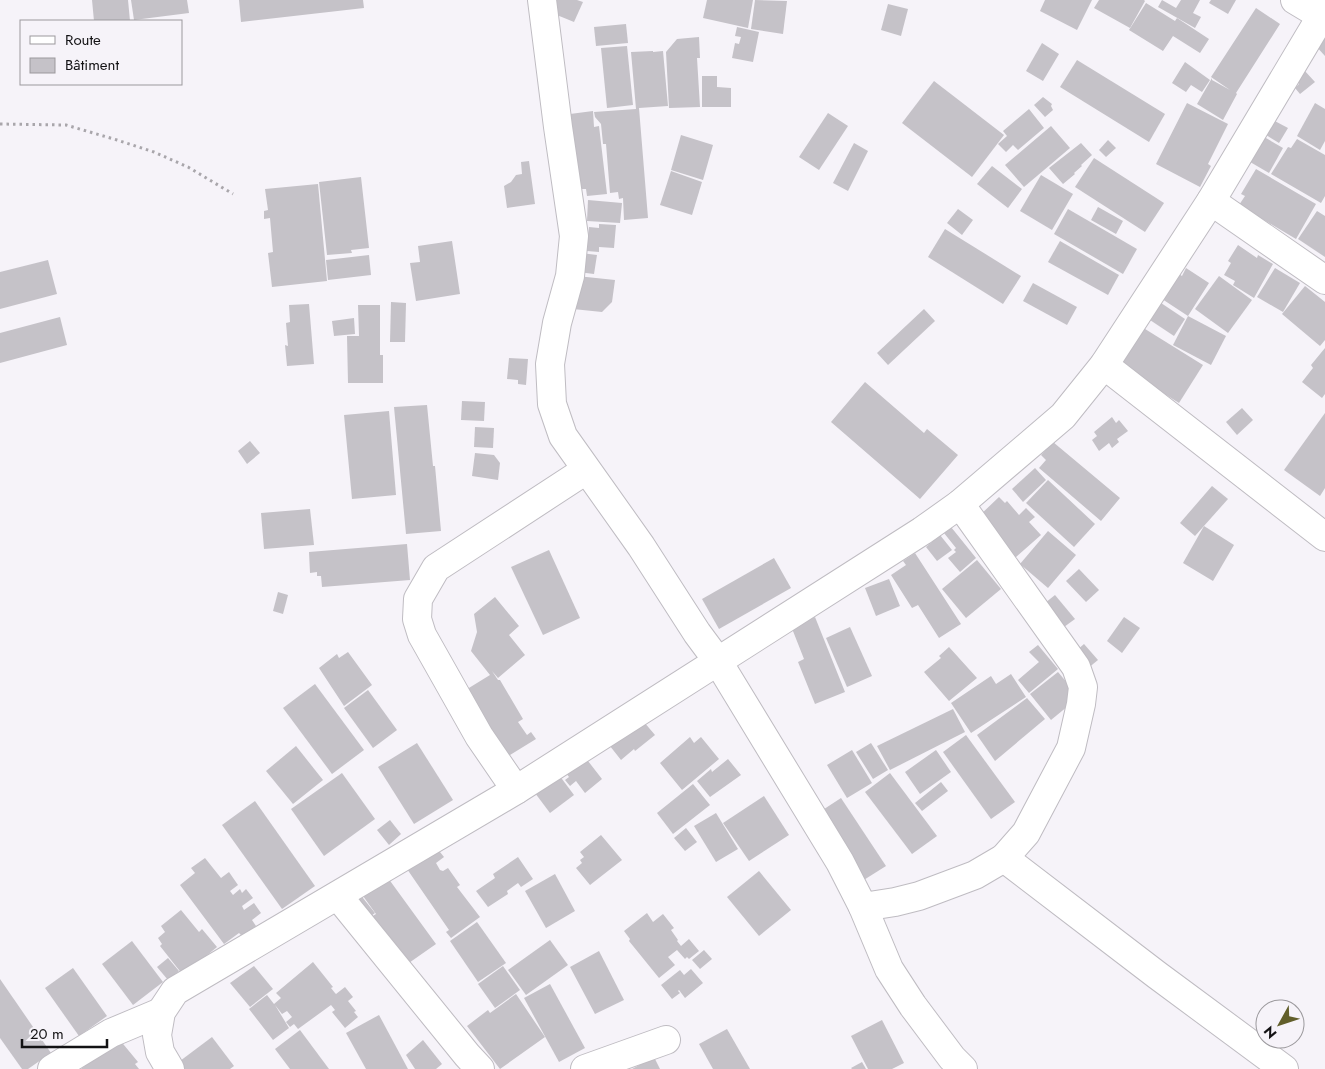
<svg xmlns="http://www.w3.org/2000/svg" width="1325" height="1069" viewBox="0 0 1325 1069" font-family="Jost,sans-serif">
<rect width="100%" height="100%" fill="#f6f3f9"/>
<!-- building -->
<g fill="#c5c2c8">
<polygon points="92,0 128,0 130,21 94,21"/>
<polygon points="131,0 187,0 189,13 134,20"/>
<polygon points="239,0 363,0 364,8 241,22"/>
<polygon points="557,0 577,0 583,2 574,22 552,13"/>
<polygon points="707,0 753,0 748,28 703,18"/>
<polygon points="755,0 787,1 783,34 751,29"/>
<polygon points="1045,0 1092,0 1077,30 1040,11"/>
<polygon points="1099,0 1144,0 1145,1 1130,28 1094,8"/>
<polygon points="1162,0 1176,8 1181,0 1200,0 1193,13 1201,17 1195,28 1158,7"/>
<polygon points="1211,0 1236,0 1228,14 1209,3"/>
<polygon points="1146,3 1175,21 1177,18 1209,39 1200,53 1173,36 1163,51 1129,30"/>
<polygon points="888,4 908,9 901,36 881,30"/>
<polygon points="1256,8 1280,24 1236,93 1237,94 1223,120 1197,104 1212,78 1212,80 1230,90 1211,77"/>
<polygon points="626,24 628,43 596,46 594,27"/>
<polygon points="737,27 759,32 753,62 732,58 735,43 739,44 741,37 735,36"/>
<polygon points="1325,36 1325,56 1315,45"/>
<polygon points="699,37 700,58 697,58 700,107 669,108 666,52 677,39"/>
<polygon points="1042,43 1059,54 1043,81 1026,71"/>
<polygon points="627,46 633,105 607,108 601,48"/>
<polygon points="653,51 653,52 663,51 668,106 639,108 648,218 624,220 623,198 619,199 618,192 610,193 606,144 603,144 601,124 595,117 594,112 636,109 631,52"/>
<polygon points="1077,60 1165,114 1149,142 1060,87"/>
<polygon points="1185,62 1210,80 1202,92 1191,85 1186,92 1172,83"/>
<polygon points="1304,70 1315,82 1300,94 1295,88 1299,84 1295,78"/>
<polygon points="702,76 717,76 717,87 731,88 731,107 702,107"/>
<polygon points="934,81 1004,135 972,177 902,123"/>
<polygon points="1043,97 1052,104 1051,106 1053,110 1045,117 1034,105"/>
<polygon points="1187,103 1228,124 1208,164 1211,166 1200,187 1156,164"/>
<polygon points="1315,103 1325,109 1325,141 1320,150 1297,136"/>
<polygon points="1029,109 1044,128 1018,150 1013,145 1006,152 998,144 1007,136 1003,131"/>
<polygon points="593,111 594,127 599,126 607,194 587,196 586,189 579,189 570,114"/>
<polygon points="828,113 848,126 819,170 799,157"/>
<polygon points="1271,119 1288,128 1279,143 1263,133"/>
<polygon points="1051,126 1070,148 1024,187 1005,165"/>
<polygon points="1259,134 1283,148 1269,173 1245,159"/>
<polygon points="681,135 713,145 703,180 671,170"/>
<polygon points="1297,139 1325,155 1325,196 1321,203 1271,174 1288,147 1291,148"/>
<polygon points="1108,140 1116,148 1106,157 1099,150"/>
<polygon points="854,143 868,151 848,191 833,183"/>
<polygon points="1081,143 1092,155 1081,165 1082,166 1074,173 1075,174 1063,184 1049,168"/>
<polygon points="1094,158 1164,203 1145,232 1075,187"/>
<polygon points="529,161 535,204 507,208 504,186 511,182 516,175 522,174 521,162"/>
<polygon points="992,166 1022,189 1008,208 977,184"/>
<polygon points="1256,169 1316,204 1296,239 1239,205 1245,196 1241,194"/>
<polygon points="671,171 702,182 692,215 660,205"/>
<polygon points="1041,175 1073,194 1052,230 1020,211"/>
<polygon points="361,177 369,248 351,250 352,253 327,255 319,182"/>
<polygon points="318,184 327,281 272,287 268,253 273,252 270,218 264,219 264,211 268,210 265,189"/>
<polygon points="588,200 622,203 620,223 587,221"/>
<polygon points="1098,207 1123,221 1116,234 1091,220"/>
<polygon points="958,209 973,220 962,235 947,223"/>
<polygon points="1068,209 1137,249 1123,274 1054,234"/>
<polygon points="1317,211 1325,216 1325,257 1298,239"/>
<polygon points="599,224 616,225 614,248 599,247 599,252 587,251 589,227 599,228"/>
<polygon points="945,229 1021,276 1003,304 928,257"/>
<polygon points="452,241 460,294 416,301 410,263 420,262 418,246"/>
<polygon points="1060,241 1119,275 1108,295 1048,262"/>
<polygon points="1238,245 1257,258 1258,255 1273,264 1254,298 1233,285 1235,281 1224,275 1231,263 1228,261"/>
<polygon points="581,253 597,255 594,274 578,272"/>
<polygon points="369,255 371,275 328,280 326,260"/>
<polygon points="48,260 57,294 0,309 0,272"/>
<polygon points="1186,268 1209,283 1188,316 1156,295 1173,270 1182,276"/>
<polygon points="1275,268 1300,283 1283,312 1257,297"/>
<polygon points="577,276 615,280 612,302 602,312 573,309"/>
<polygon points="1219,276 1252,300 1228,333 1195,309"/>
<polygon points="1033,283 1077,307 1067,325 1023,301"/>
<polygon points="1305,286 1325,302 1325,340 1320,346 1282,314"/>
<polygon points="1152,297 1185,319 1174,336 1141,314"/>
<polygon points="391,302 406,303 405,342 390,342"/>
<polygon points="309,304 314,364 287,366 285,345 288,346 286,323 290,322 289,305"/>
<polygon points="358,305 380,305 380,355 383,355 383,383 348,383 347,336 359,336"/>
<polygon points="924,309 935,321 888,365 877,353"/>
<polygon points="1188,316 1226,336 1211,365 1173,345"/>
<polygon points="60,317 67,345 0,363 0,333"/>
<polygon points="354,318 355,334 334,336 332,321"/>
<polygon points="1137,324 1203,365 1179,403 1114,362"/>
<polygon points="1325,348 1325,394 1322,398 1302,382 1313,368 1311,365"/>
<polygon points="509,358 528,359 526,385 518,384 518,380 507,379"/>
<polygon points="865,382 924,433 927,429 958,455 920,499 831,422"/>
<polygon points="462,401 485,402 484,421 461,420"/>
<polygon points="427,405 433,466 435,466 441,531 406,534 394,407"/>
<polygon points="1242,408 1253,420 1237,435 1226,422"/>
<polygon points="389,411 396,495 352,499 344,415"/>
<polygon points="1325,413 1325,488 1320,496 1284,470"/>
<polygon points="1112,417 1116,423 1119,420 1128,431 1117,439 1119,442 1112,448 1109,443 1099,451 1092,440 1097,436 1094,432"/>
<polygon points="475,427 494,428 493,448 474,447"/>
<polygon points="250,441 260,453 247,464 238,451"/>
<polygon points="1053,442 1120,498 1101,521 1039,468 1046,460 1041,455"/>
<polygon points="475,453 494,455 500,463 498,480 472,476"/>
<polygon points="1035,468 1046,480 1023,502 1012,489"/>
<polygon points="1048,480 1095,524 1074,547 1026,503"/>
<polygon points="1212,486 1228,499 1195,536 1180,523"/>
<polygon points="999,497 1005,503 1007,501 1019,515 1026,508 1035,517 1029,522 1041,535 1015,558 978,517"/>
<polygon points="310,509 314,545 264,549 261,513"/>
<polygon points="1204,526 1234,545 1213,581 1183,563"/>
<polygon points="951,527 976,558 960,572 948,558 956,552 954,550 956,548 944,533"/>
<polygon points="1048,531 1076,555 1048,588 1020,564"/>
<polygon points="940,535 952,550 937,561 926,547"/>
<polygon points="407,544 410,580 322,587 321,576 317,576 317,572 310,573 309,552"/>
<polygon points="549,550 580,618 543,635 511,567"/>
<polygon points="915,553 961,624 939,638 918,605 912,608 891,575 906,565 903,561"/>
<polygon points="774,558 791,588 719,629 702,599"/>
<polygon points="977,560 1001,589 966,618 942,589"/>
<polygon points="1079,569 1099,590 1086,602 1066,581"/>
<polygon points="889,579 900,606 876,616 865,588"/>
<polygon points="278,592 288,595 283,614 273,611"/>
<polygon points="1055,595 1075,619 1064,627 1045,603"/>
<polygon points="495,597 519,626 509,635 525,655 498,678 492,671 498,680 500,680 523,719 518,722 527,735 531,732 536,739 505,758 464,691 490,675 471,651 477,632 474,614"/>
<polygon points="815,617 845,692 815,704 798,662 804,659 791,626"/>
<polygon points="1124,617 1140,628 1122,653 1107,641"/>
<polygon points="850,627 872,676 847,687 826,638"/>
<polygon points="1084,644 1098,660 1082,673 1069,657"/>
<polygon points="1038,645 1058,669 1029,693 1018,680 1039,662 1029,652"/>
<polygon points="949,647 977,678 949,701 924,672 941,658 939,656"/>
<polygon points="348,652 372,685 344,706 319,668 337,654 339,658"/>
<polygon points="1058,672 1079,697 1051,720 1030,694"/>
<polygon points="1011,674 1026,697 971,733 951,703 991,676 996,684"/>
<polygon points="315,684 364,750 332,774 283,708"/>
<polygon points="368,690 397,730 373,748 344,708"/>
<polygon points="1027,698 1045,719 995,761 977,735"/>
<polygon points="953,709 965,732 890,770 877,746"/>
<polygon points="638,715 655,735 635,751 634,749 621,760 606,741"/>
<polygon points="966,735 1015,802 991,819 943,752"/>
<polygon points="690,737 694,743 701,737 719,759 682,790 660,763"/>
<polygon points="417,743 453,800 414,824 378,767"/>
<polygon points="871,743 888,770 873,779 856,752"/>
<polygon points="296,746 323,780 293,804 266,771"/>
<polygon points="852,750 872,783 847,798 827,765"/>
<polygon points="936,750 951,772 920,794 905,772"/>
<polygon points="581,752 602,779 585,793 576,781 570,786 565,780 569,777 562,768"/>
<polygon points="728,759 741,775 710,797 697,781 711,769 712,772"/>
<polygon points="342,773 375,819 324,856 291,809"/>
<polygon points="890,773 937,836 912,854 865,792"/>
<polygon points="559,775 574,795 550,813 535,793"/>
<polygon points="941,782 948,791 922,811 915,803"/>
<polygon points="693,784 710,805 673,834 657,813"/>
<polygon points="764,796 789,835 749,861 723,823"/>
<polygon points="841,798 886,866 859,883 815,815"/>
<polygon points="255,801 315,886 282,909 222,825"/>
<polygon points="716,813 738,849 716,862 694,826"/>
<polygon points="390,820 401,834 389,845 377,830"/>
<polygon points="686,828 697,842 685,851 674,838"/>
<polygon points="601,835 622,860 590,885 576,868 582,863 580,860 584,857 580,852"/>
<polygon points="436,847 444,857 436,863 440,870 443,871 448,868 460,885 457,887 480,917 451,938 446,932 449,930 407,869"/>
<polygon points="518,857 533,879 521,887 518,883 507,891 508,894 488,907 476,891 495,878 493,874"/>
<polygon points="205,858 221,878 229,872 238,885 230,891 233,895 240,889 242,893 246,889 253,898 242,906 244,910 254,903 261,913 252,920 256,926 242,936 239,933 224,944 180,885 195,873 191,868"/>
<polygon points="759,871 791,910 759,936 727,897"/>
<polygon points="555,874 575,911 546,928 525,891"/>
<polygon points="388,878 436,944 406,965 371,917 376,914 363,896"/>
<polygon points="355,888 375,913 363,922"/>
<polygon points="181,910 199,932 202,929 217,947 183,975 160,946 162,944 158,938 165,932 161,926"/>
<polygon points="647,913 653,922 663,914 674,928 671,930 678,940 677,941 681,946 689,939 699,951 689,959 687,957 685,959 677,950 668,957 675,965 659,978 629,941 630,939 624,931"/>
<polygon points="477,922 506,963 478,982 450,941"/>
<polygon points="550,940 568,965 526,995 508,970"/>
<polygon points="132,941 163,982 133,1005 102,964"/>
<polygon points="704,950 712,959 700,969 692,960"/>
<polygon points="599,951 624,1000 595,1014 570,967"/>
<polygon points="168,958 179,971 168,980 157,967"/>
<polygon points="313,962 333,987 331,988 335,993 336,994 345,987 353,997 348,1001 356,1011 354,1012 358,1017 345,1028 332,1012 335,1010 331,1005 298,1029 294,1024 290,1027 286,1022 292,1017 287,1011 282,1014 275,1005 289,1028 273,1040 249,1009 267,995 274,1004 281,998 276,993"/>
<polygon points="254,966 273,989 250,1007 230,983"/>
<polygon points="503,966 520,990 495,1008 478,984"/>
<polygon points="73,968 107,1016 79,1036 45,988"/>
<polygon points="691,969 703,983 685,998 679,990 678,991 680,993 672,999 661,985 680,970 684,975"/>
<polygon points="0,979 51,1053 28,1069 22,1069 0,1038"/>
<polygon points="550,984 585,1048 559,1062 524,998"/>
<polygon points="516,994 545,1037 500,1069 467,1026 488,1010 490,1013"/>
<polygon points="379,1015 408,1069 366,1069 346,1033"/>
<polygon points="882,1020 904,1063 892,1069 868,1069 851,1036"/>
<polygon points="727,1029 750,1069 713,1069 699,1044"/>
<polygon points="300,1030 329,1069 290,1069 275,1049"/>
<polygon points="212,1037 234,1066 230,1069 173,1069 172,1067"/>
<polygon points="119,1039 138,1062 135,1064 139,1069 81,1069"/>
<polygon points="423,1040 442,1064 436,1069 415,1069 406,1055"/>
<polygon points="654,1057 660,1069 632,1069"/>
<polygon points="862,1062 866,1069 852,1069 851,1068"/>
</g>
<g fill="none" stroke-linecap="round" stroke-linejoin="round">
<defs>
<g id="minor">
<polyline points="542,0 558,127 574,236 570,276 557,323 550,364 552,404 563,436 641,546 697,633 717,660 840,862 863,907 895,902 919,896 975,875 1004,858 1026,833 1071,748 1081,704 1083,687 1076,667 960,504"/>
<polyline points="1295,0 1325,18"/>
<polyline points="1211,201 1325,280"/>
<polyline points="1104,365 1325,537"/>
<polyline points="516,790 479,736 422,635 417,619 418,599 436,568 586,470"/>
<polyline points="1004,858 1157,975 1284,1069"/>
<polyline points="338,896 467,1055 480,1069"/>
<polyline points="863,907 889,969 913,1006 952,1058 963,1069"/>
<polyline points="52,1069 111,1033 161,1012"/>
<polyline points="170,1069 160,1052 157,1035 161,1012 175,991 516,790 922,531 960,504 1063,416 1104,365 1211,201 1325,10"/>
<polyline points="585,1069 666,1040"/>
</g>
</defs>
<!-- minor casing -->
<use href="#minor" stroke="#bfbcc2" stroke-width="30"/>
<!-- path -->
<polyline stroke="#a9a6ab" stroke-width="3" stroke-dasharray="2.5 4" stroke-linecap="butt" points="0,124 66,125 117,140 154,152 188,167 233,194"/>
<!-- minor -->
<use href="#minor" stroke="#fff" stroke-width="28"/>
</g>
<!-- legend -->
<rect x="20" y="20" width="162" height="65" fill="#f6f3f9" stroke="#9b999d"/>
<rect x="30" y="36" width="25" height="8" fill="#ffffff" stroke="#9b999d"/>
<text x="65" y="45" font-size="15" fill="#131214">Route</text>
<rect x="30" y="58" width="25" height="15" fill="#c5c2c8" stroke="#9b999d"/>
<text x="65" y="70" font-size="15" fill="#131214">Bâtiment</text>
<!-- north arrow -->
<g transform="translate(1280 1024) rotate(230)"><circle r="24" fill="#f6f3f9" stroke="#9b999d"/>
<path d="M0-4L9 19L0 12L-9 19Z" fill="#615e2a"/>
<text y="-8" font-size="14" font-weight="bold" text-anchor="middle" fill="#131214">N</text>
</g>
<!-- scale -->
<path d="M22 1039v8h85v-8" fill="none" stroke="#131214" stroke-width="2.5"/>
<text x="30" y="1039" font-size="15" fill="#131214" stroke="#f6f3f9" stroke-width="4" paint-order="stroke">20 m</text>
</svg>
